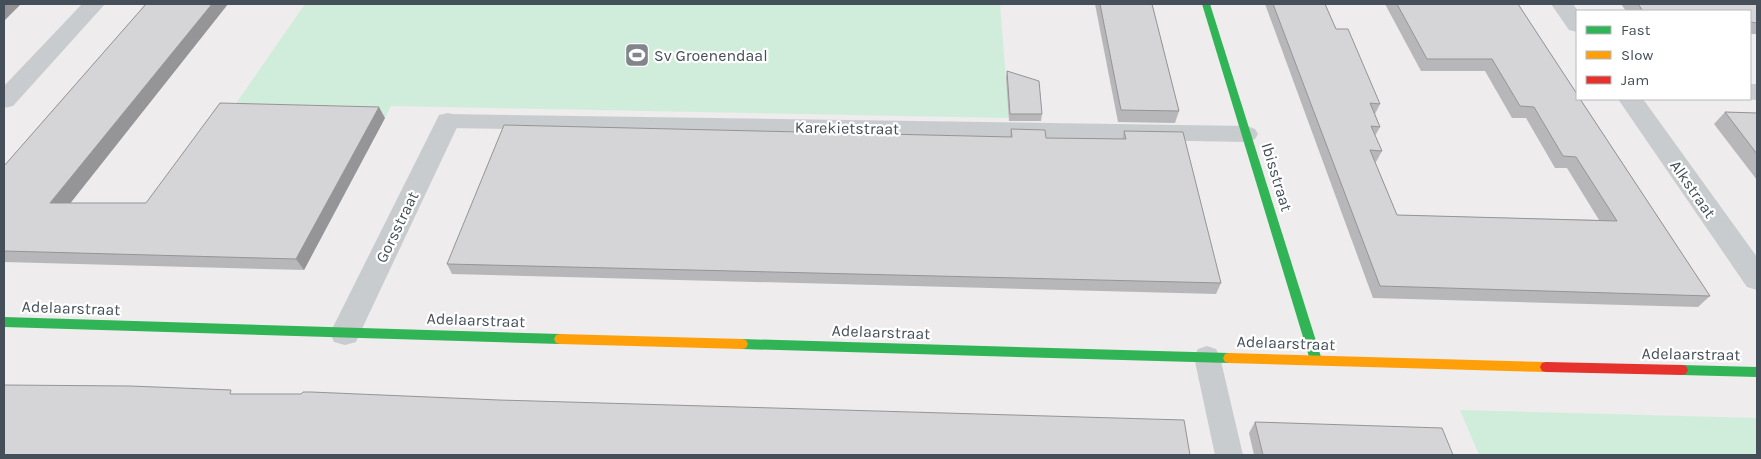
<svg xmlns="http://www.w3.org/2000/svg" width="1761" height="459" viewBox="0 0 1761 459" font-family="Karla,sans-serif">
<rect width="100%" height="100%" fill="#eeecec"/>
<!-- green -->
<g fill="#d0eddb">
<polygon points="305,4 1000,4 1009,118 391,106 385,118 228,115"/>
<polygon points="1460,410 1757,418 1757,455 1479,455"/>
</g>
<g fill="none" stroke-linecap="round" stroke-linejoin="round">
<!-- lane -->
<g fill="#c9ccce" fill-rule="evenodd">
<polygon points="448,114 1247,126 1255,129 1258,134 1255,139 1247,142 448,128 440,126 437,121 440,116"/>
<polygon points="1207,346 1216,349 1220,357 1243,455 1215,455 1194,357 1198,349"/>
</g>
<!-- street -->
<g fill="#c9ccce" fill-rule="evenodd">
<polygon points="82,4 105,4 13,106 4,108 4,86"/>
<polygon points="1551,4 1573,4 1578,11 1577,32 1569,30"/>
<polygon points="1750,84 1757,84 1757,100 1745,99 1750,99"/>
<polygon points="1618,99 1643,99 1757,257 1757,290 1747,287"/>
<polygon points="448,113 457,115 460,121 360,333 356,342 345,345 334,342 330,333 439,115"/>
</g>
<!-- fast -->
<g fill="#30b455" fill-rule="evenodd">
<polygon points="1202,4 1210,4 1322,360 1320,364 1316,365 1312,364 1310,360"/>
<polygon points="4,317 560,334 564,335 566,339 564,343 560,344 4,327"/>
<polygon points="742,339 1229,353 1233,354 1235,358 1233,362 1229,363 742,349 738,348 736,344 738,340"/>
<polygon points="1682,365 1757,367 1757,377 1682,375 1678,374 1676,370 1678,366"/>
</g>
<!-- slow -->
<g fill="#ff9f0a" fill-rule="evenodd">
<polygon points="560,334 742,339 746,340 748,344 746,348 742,349 560,344 556,343 554,339 556,335"/>
<polygon points="1229,353 1546,362 1550,363 1552,367 1550,371 1546,372 1229,363 1225,362 1223,358 1225,354"/>
</g>
<!-- jam -->
<polygon fill="#e5322d" fill-rule="evenodd" points="1546,362 1682,365 1686,366 1688,370 1686,374 1682,375 1546,372 1542,371 1540,367 1542,363"/>
</g>
<!-- wall -->
<g fill="#b7b6b9">
<polygon points="146,4 228,4 70,203 146,203 385,118 304,270 4,262 4,166"/>
<polygon points="1095,4 1152,4 1179,111 1175,123 1118,122"/>
<polygon points="1265,4 1325,4 1336,29 1380,104 1375,114 1380,127 1375,136 1382,151 1376,162 1375,162 1397,215 1599,220 1567,168 1555,168 1526,118 1512,118 1485,71 1421,71 1385,4 1518,4 1710,296 1698,307 1373,298"/>
<polygon points="1621,4 1757,4 1757,34 1750,34 1750,11 1626,11"/>
<polygon points="1007,71 1042,114 1041,121 1009,121 1006,78"/>
<polygon points="1725,112 1757,113 1757,180 1714,124"/>
<polygon points="1011,129 1046,138 1122,139 1124,131 1221,283 1216,294 452,274 447,264 1010,137"/>
<polygon points="1255,422 1453,455 1254,455 1249,433"/>
</g>
<!-- shaded-wall -->
<g fill="#959496">
<polygon points="4,4 21,4 4,21"/>
<polygon points="212,4 228,4 61,215 50,203"/>
<polygon points="379,107 385,118 304,270 296,259"/>
</g>
<!-- building -->
<g fill="#d5d4d7" stroke="#959496">
<polygon points="146,4 212,4 50,203 146,203 220,103 379,107 296,259 4,251 4,166"/>
<polygon points="1100,4 1152,4 1179,111 1121,110"/>
<polygon points="1273,4 1325,4 1336,29 1348,29 1380,104 1370,103 1380,127 1371,126 1382,151 1370,150 1397,215 1617,221 1576,157 1563,156 1534,107 1520,106 1492,59 1427,59 1397,4 1518,4 1577,94 1577,99 1580,99 1710,296 1380,286"/>
<polygon points="1638,4 1757,4 1757,23 1750,22 1750,11 1643,11"/>
<polygon points="1007,71 1039,81 1042,114 1010,114"/>
<polygon points="1725,112 1757,113 1757,154"/>
<polygon points="504,125 1012,137 1011,129 1045,130 1046,138 1126,139 1124,131 1183,132 1221,283 447,264"/>
<polygon points="4,385 130,386 231,390 230,394 301,394 303,392 311,392 499,400 1184,420 1190,455 4,455"/>
<polygon points="1255,422 1442,428 1453,455 1263,455"/>
</g>
<!-- icons -->
<defs>
<symbol id="stadium-square" viewBox="-11 -11 22 22"><rect x="-9" y="-9" width="18" height="18" rx="4" fill="#80868c" stroke="#fff"/><path d="M0-5a6.5 5 0 1 0 0 10a6.5 5 0 1 0 0-10ZM-3.5-1.8h7v3.6h-7Z" fill="#fff"/></symbol>
</defs>
<g fill-rule="evenodd">
<use href="#stadium-square" x="623" y="41" width="28" height="28"/>
</g>
<g text-anchor="middle" dominant-baseline="central" stroke-width="4.5" stroke-linejoin="round" paint-order="stroke">
<!-- poi labels -->
<g font-size="16" fill="#444f59" stroke="#fff" text-anchor="start">
<text x="654" y="55">Sv Groenendaal</text>
</g>
<!-- street labels -->
<g font-size="16" fill="#444f59" stroke="#fff">
<text transform="translate(847 128) rotate(1)">Karekietstraat</text>
<text transform="translate(1277 177) rotate(73)">Ibisstraat</text>
<text transform="translate(1693 189) rotate(55)">Alkstraat</text>
<text transform="translate(397 227) rotate(-64)">Gorsstraat</text>
<text transform="translate(71 308) rotate(2)">Adelaarstraat</text>
<text transform="translate(476 320) rotate(2)">Adelaarstraat</text>
<text transform="translate(881 332) rotate(2)">Adelaarstraat</text>
<text transform="translate(1286 343) rotate(2)">Adelaarstraat</text>
<text transform="translate(1691 354) rotate(1)">Adelaarstraat</text>
</g>
</g>
<!-- border -->
<rect width="1761" height="459" fill="none" stroke="#444f59" stroke-width="10"/>
<!-- legend -->
<rect x="1576" y="10" width="175" height="90" fill="#ffffff" stroke="#b4b9bd"/>
<rect x="1586" y="26" width="25" height="8" fill="#30b455" stroke="#b4b9bd"/>
<text x="1621" y="35" font-size="15" fill="#444f59">Fast</text>
<rect x="1586" y="51" width="25" height="8" fill="#ff9f0a" stroke="#b4b9bd"/>
<text x="1621" y="60" font-size="15" fill="#444f59">Slow</text>
<rect x="1586" y="76" width="25" height="8" fill="#e5322d" stroke="#b4b9bd"/>
<text x="1621" y="85" font-size="15" fill="#444f59">Jam</text>
</svg>
